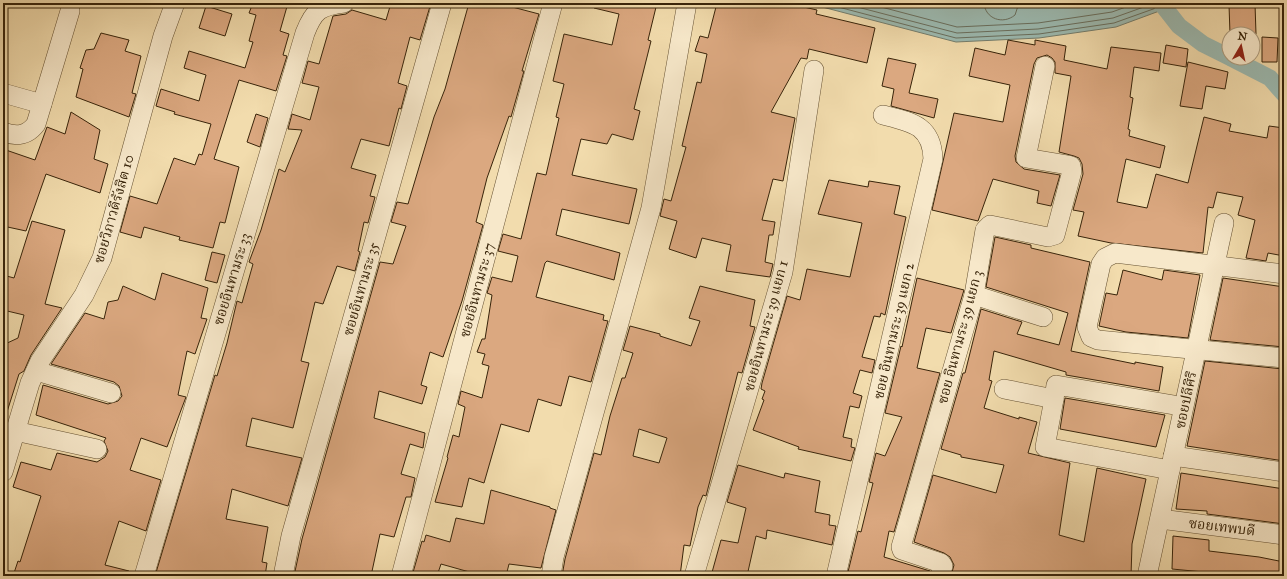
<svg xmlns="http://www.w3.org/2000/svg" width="1287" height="579" viewBox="0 0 1287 579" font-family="'IM FELL Great Primer','Noto Serif Thai',serif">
<rect width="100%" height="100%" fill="#f2dcad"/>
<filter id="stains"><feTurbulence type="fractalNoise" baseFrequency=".005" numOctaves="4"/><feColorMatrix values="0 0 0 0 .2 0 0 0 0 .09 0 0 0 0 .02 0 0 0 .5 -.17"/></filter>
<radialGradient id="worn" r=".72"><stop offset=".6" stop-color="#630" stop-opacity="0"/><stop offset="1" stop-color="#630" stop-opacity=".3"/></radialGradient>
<!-- water -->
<polygon fill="#9cbab1" stroke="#747e6e" points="807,3 949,3 1002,5 1037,3 1181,3 1116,27 1039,38 956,42"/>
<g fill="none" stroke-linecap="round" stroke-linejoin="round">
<!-- shore -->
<g stroke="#6a6f5e" stroke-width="1">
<polyline points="823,3 956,38 1039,34 1114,23 1170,3"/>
<polyline points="842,3 957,33 1038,29 1113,18 1155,3"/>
<polyline points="866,3 957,27 1038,23 1112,12 1137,3"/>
<path d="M 984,3 C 985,19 1003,25 1015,15 L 1019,3"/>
</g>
<!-- canal -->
<g stroke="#9cbab1" stroke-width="17">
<polyline points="1161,3 1179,26 1203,44 1229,57"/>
<polyline points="1231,58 1270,78 1284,94"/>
</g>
</g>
<!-- building -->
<g fill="#dba880" stroke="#38240a" fill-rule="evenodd">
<polygon points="253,3 288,3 280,31 289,34 283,55 287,56 276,91 239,80 214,159 239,167 225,223 220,222 213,248 179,240 180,237 144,227 141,238 120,232 130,196 157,204 174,158 195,165 199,154 202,155 211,124 174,114 175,112 156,106 161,89 199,101 206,75 184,68 189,51 245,68 253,42 249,41 256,15 249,13"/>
<polygon points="391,3 431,3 420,40 410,37 398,83 407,86 401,109 399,108 389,146 361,139 351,168 376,175 370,196 375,197 368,223 364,222 358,251 360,252 355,271 337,266 323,304 315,302 301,361 309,363 293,428 252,418 246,446 302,458 288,506 232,489 226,519 268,527 262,562 267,563 265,576 155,576 215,375 217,376 227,343 237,301 242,303 253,264 249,262 261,230 279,169 285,172 302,130 288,129 292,114 310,120 319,87 302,83 308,61 319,64 333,16 346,14 352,10 386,20"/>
<polygon points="469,3 497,3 539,14 522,71 524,71 511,117 509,116 487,178 476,222 483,225 462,301 443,357 430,352 421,385 427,387 422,404 379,391 374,418 425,433 423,448 410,444 401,474 415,478 411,497 406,497 394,537 380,534 371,576 294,576 302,539 380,262 393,264 406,226 391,222 397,202 408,204 434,117 445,89"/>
<polygon points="595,3 657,3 648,40 651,41 634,109 640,111 633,140 612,134 607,144 581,139 572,175 637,189 629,224 562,209 556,235 620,253 614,280 547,261 545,263 536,297 604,315 603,320 608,321 591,382 569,376 561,406 538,399 529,432 501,424 484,483 469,478 462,507 435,502 448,458 447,457 453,435 459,437 465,407 458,404 461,391 482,398 489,366 482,364 485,354 477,352 482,339 485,339 492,295 487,293 492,277 512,282 518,256 498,251 503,234 521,239 537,173 546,175 559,118 556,117 564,84 553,81 564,34 612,45 619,14 594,8"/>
<polygon points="717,3 740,3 755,7 756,3 786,3 817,10 816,14 875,28 867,63 809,49 807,59 801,58 771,112 795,118 783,181 773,179 762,220 775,222 773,235 769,235 765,262 773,264 770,277 726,271 731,245 702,238 696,258 669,249 677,221 660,216 664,199 671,201 686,147 682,146 697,82 701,83 707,54 695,51 700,36 708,38"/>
<polygon points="1255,4 1256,34 1230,34 1229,5"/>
<polygon points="206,6 232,14 225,36 199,28"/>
<polygon points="101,33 129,40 125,51 141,56 132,93 136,94 129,117 76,97 83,69 80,68 86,50 94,49"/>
<polygon points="1262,37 1278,38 1277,62 1262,62"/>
<polygon points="1008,40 1035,45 1035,40 1066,46 1064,60 1107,69 1111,47 1161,53 1159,71 1134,67 1130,97 1133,98 1128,129 1130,130 1129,136 1165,146 1160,168 1126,159 1117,202 1147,208 1156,174 1188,183 1204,117 1231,124 1229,131 1267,138 1269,126 1284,128 1284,256 1268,253 1266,261 1246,258 1255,220 1238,215 1243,197 1217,192 1213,208 1208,207 1203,253 1111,243 1078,236 1084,212 1073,210 1083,174 1082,164 1079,158 1074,156 1059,152 1071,76 1055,73 1055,62 1052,58 1047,55 1037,58 1034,64 1015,156 1016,162 1024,169 1060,175 1051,206 1037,203 1039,191 993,179 978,221 932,210 954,113 1003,122 1010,85 969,76 975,48 1005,55"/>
<polygon points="1166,45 1188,49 1186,67 1163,63"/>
<polygon points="888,58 916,64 909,93 938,99 934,118 891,106 894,89 882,86"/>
<polygon points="1188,62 1228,72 1225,89 1206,86 1202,109 1180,106"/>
<polygon points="71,112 100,130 94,159 108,164 100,193 46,174 26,231 3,226 3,149 35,160 47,127 65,134"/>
<polygon points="256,114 268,118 260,147 247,142"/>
<polygon points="829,180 868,187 869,181 900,186 894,214 906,217 885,315 881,313 880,317 874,316 862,357 875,360 872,373 860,370 853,393 862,396 859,408 850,406 843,437 852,439 851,447 855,448 851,461 798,449 799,447 753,430 764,400 762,399 765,391 761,389 762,383 787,296 800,300 807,269 850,277 862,223 818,214"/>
<polygon points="32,221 65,230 45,304 62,308 31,355 24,371 19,374 6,415 3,415 3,345 18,338 24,315 3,310 3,275 14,278"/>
<polygon points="995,237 1031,245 1031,248 1090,262 1071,351 1135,364 1135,362 1163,367 1159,391 1066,375 1066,372 994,351 989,380 992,381 984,408 1019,419 1019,417 1037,422 1028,453 1070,463 1059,535 1084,542 1097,468 1146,479 1132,544 1131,576 951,576 954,565 950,557 944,553 914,542 933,475 996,493 1004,465 961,457 961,455 941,449 963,373 965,373 981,309 1022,322 1017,334 1059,345 1068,313 986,287"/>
<polygon points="212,252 225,255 217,283 205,280"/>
<polygon points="1123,270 1162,280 1164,270 1200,275 1188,338 1126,332 1099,326 1106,293 1117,295"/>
<polygon points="162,273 208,288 201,318 207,319 195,354 187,351 178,395 186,397 167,447 141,438 130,470 161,480 146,531 119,521 105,565 129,571 129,576 13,576 18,561 20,562 41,496 13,487 21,462 51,470 57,453 97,462 105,457 108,451 104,441 106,438 36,415 43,385 108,404 118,401 122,396 119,386 114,382 51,364 85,313 104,319 108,302 118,300 123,286 155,300"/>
<polygon points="917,278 964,290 951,333 926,328 917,368 940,373 894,532 889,531 884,557 930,571 929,576 847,576 858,531 861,532 873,483 869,482 876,453 885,456 902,417 885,413 901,346 902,347"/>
<polygon points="1223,278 1284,287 1284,347 1210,340"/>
<path d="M 700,286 L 755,300 L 750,326 L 755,327 L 742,373 L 738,372 L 706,496 L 703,495 L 698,507 L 690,546 L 684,545 L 680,576 L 562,576 L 565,559 L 594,453 L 601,455 L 610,416 L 622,378 L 625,378 L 633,353 L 623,350 L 630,326 L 660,334 L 660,336 L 691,346 L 700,321 L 689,318 ZM 639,429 L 667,438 L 659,463 L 633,456 Z"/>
<polygon points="1205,361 1283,369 1282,420 1284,420 1284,461 1187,446"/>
<polygon points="1065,398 1165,415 1156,447 1060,429"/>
<polygon points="738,465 784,478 785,473 820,481 815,512 830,515 829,525 836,526 832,545 767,530 766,539 756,536 747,576 711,576 721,540 738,543 746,508 727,502"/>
<polygon points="1181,473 1284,489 1284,524 1207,514 1207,511 1176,509"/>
<polygon points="491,490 550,507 550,508 556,510 541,568 509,564 506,576 473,576 473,573 441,564 437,576 412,576 422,541 424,542 426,535 450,542 456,518 484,524"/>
<polygon points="1173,536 1209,540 1209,551 1259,557 1284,562 1284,576 1214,576 1214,573 1172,569"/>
</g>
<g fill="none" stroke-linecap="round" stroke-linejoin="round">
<defs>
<g id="minor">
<polyline points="3,93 42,104"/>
<path d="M 3,132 C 17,137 27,136 36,124 L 70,11"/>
<polyline points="1284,274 1115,253 1105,258 1101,264 1087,327 1091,337 1098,340 1284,358"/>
<polyline points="974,295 1043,317"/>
<polyline points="36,371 111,393"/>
<polyline points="1004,389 1054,399 1045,447 1170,470"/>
<polyline points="1054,399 1056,385 1174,405"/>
<polyline points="15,431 97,449"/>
<polyline points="1173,456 1284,472"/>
<polyline points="3,472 30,383 40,361 84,295 102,258 163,36 175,3"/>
<polyline points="1160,519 1284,535"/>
<path d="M 144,576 L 305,33 C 314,10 320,6 344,3"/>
<polyline points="283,576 291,536 442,3"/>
<polyline points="401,576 553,3"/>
<polyline points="551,576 554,557 651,208 687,3"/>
<polyline points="694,576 783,272 814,70"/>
<path d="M 836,576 L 933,159 C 932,125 911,122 883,115"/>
<polyline points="940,576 943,566 941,563 902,550 901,547 974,295 985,230 990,225 1048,237 1055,235 1072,171 1071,166 1068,165 1026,158 1045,66"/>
<polyline points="1147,576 1224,223"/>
</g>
</defs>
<!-- minor casing -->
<use href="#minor" stroke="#665233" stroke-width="20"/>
<!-- minor -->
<use href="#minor" stroke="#f7e8ca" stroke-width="19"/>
</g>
<g text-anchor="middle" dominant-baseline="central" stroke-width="3.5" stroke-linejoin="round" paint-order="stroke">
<!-- street labels -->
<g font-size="14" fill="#38240a" stroke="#f7e8ca">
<text transform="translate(114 209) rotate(-74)">ซอยวิภาวดีรังสิต 10</text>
<text transform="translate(232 279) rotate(-73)">ซอยอินทามระ 33</text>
<text transform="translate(361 289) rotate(-74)">ซอยอินทามระ 35</text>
<text transform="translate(477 290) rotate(-75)">ซอยอินทามระ 37</text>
<text transform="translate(766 326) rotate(-75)">ซอยอินทามระ 39 แยก 1</text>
<text transform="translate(894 331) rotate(-77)">ซอย อินทามระ 39 แยก 2</text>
<text transform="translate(960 337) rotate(-75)">ซอย อินทามระ 39 แยก 3</text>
<text transform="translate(1186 400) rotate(-78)">ซอยปลีศิริ</text>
<text transform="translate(1222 527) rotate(7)">ซอยเทพบดี</text>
</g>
</g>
<!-- margin -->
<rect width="1287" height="579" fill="none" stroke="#f2dcad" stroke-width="16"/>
<rect x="4" y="4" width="1279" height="571" fill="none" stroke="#38240a" stroke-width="2"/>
<rect x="8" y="8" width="1271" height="563" fill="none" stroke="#38240a"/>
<!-- north arrow -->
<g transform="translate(1241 46) rotate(9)"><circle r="19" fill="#f7e8ca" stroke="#ab9a7d"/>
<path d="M0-3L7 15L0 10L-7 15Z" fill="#8f2418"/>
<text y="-6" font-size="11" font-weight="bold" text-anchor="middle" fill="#38240a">N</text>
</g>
<rect width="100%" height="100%" filter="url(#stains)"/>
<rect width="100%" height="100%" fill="url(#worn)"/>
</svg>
